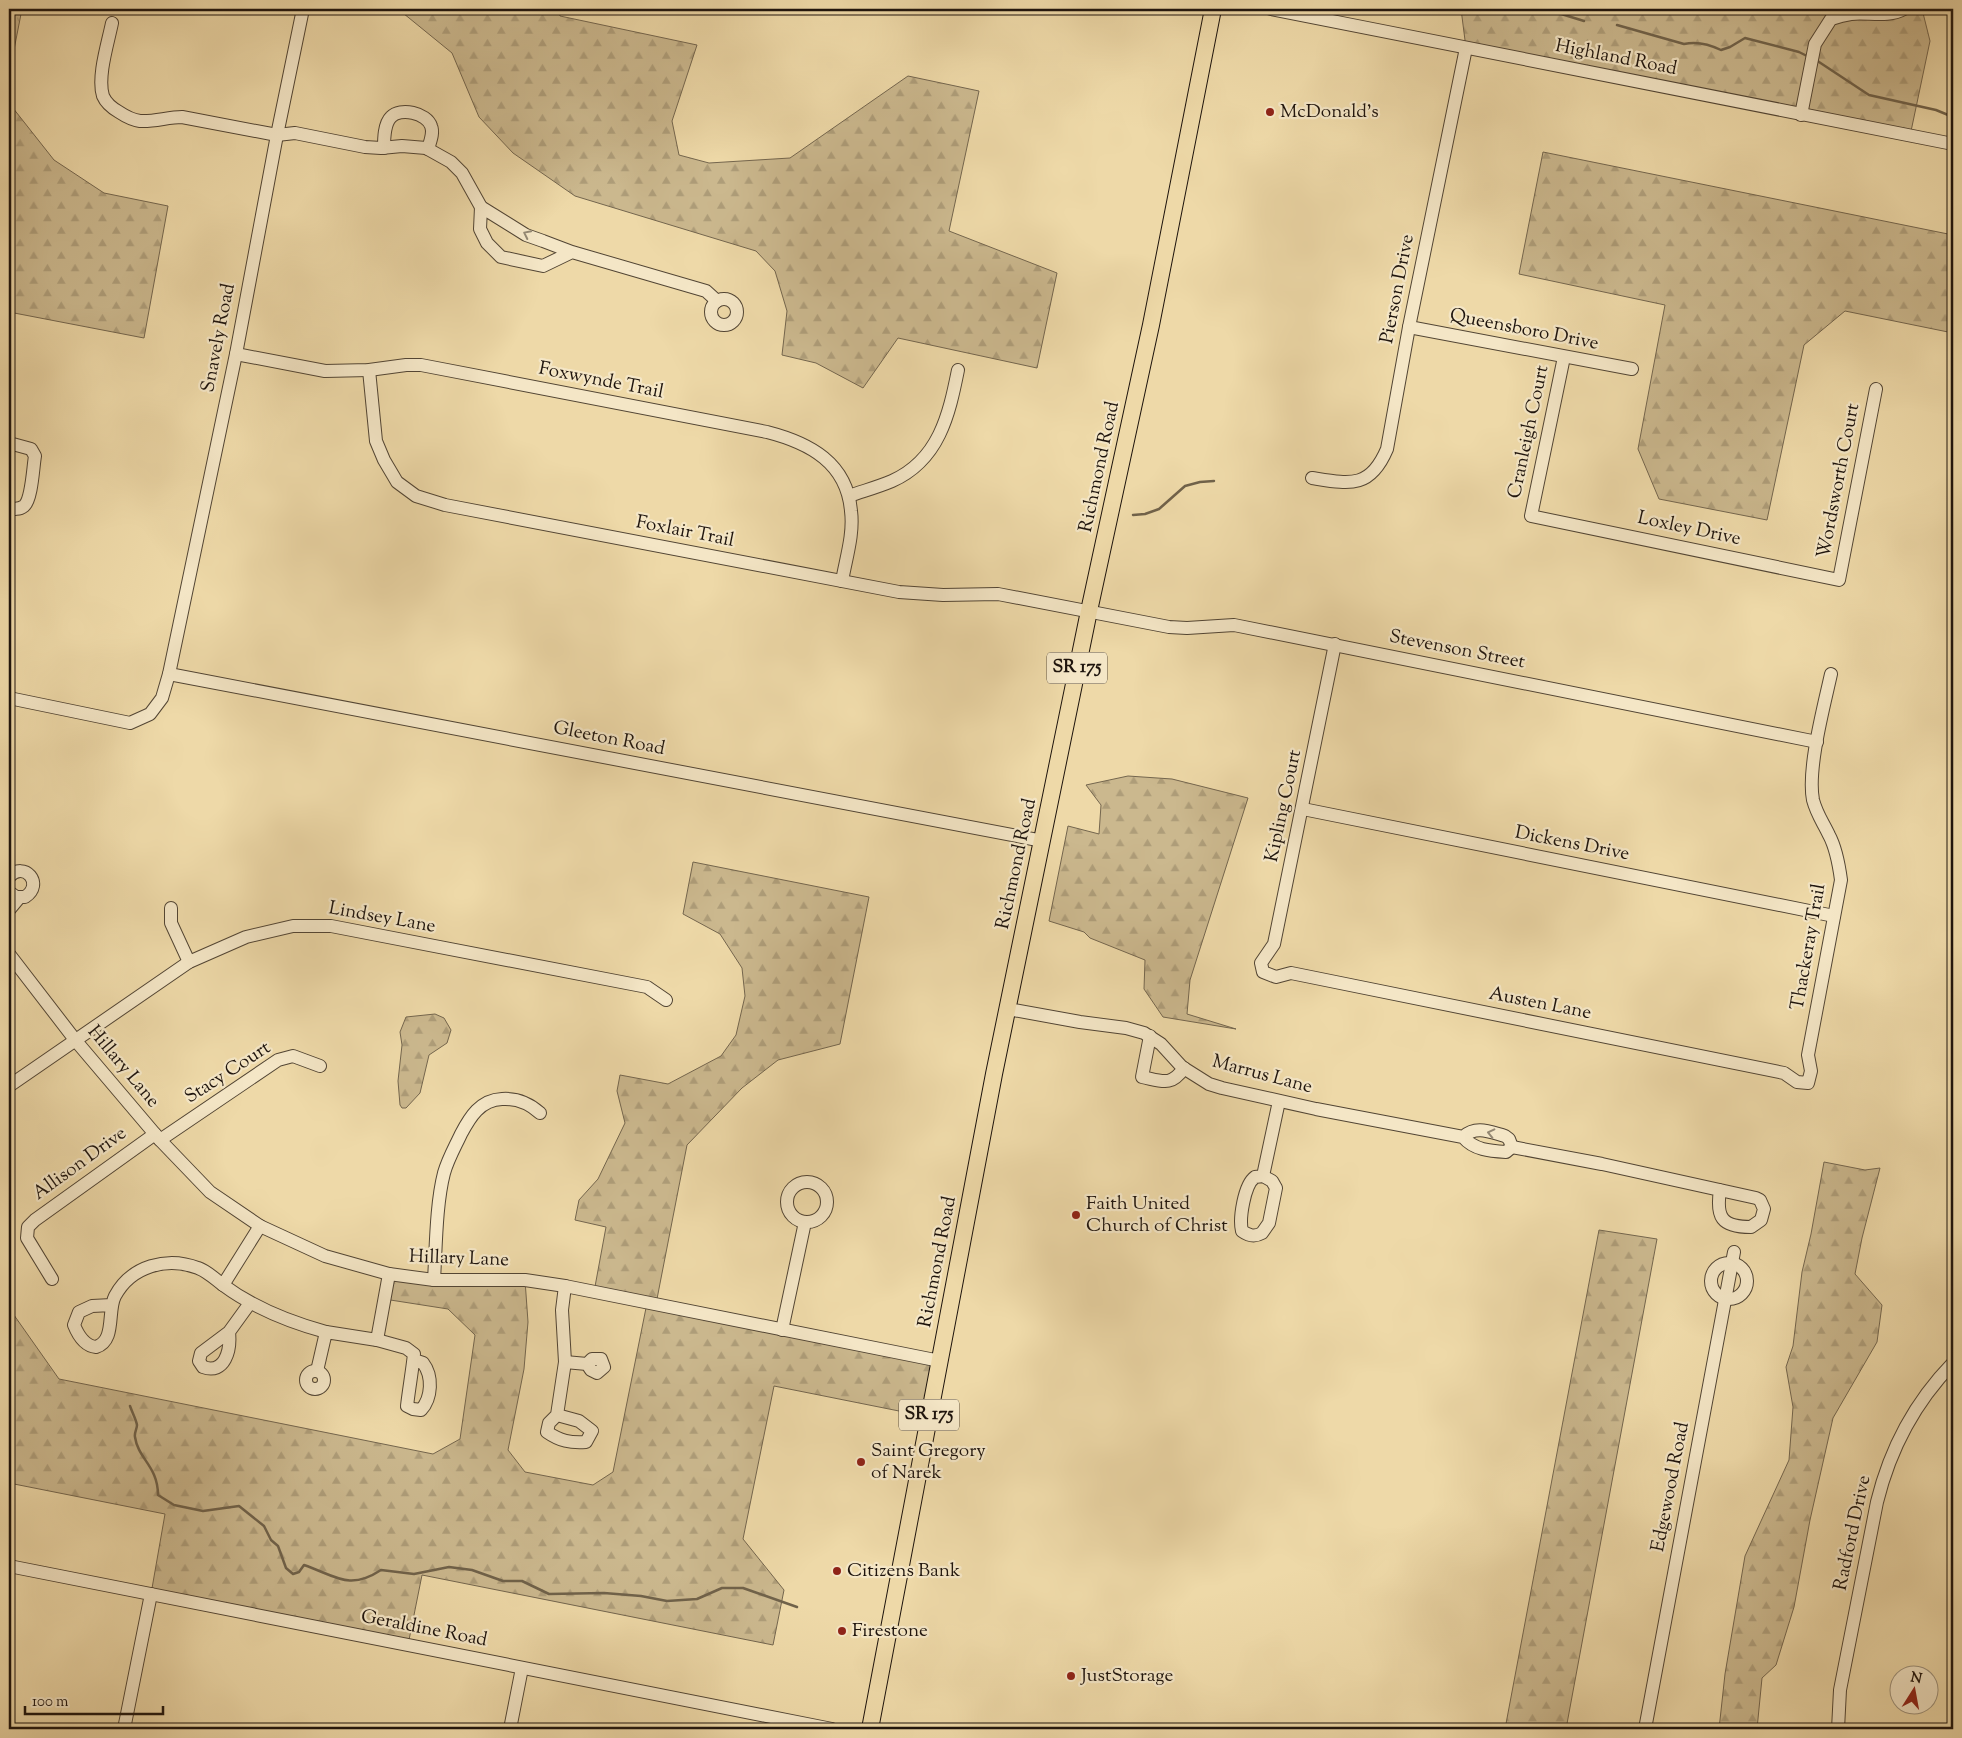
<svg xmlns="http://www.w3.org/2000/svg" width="1962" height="1738" viewBox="0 0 1962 1738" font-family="'Sorts Mill Goudy',serif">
<defs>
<pattern id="forest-firs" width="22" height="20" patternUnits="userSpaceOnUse" patternTransform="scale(1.25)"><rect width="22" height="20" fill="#cbb88e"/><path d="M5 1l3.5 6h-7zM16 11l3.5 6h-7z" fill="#ae9d79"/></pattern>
<pattern id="park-tufts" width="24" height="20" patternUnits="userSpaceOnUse" patternTransform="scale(1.25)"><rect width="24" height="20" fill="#cbb88e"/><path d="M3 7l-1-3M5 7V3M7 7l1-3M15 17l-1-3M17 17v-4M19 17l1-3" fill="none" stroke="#ae9d79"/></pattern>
</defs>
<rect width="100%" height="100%" fill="#eed9a8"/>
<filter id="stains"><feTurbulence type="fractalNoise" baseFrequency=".004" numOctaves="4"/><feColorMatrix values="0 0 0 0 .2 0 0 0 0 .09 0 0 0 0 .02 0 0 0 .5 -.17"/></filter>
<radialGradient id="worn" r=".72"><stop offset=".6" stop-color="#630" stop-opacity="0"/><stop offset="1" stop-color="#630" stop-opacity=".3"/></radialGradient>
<!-- forest -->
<g fill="url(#forest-firs)" stroke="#74664e">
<polygon points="398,9 558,9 560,16 697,45 672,121 679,155 709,163 790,158 908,76 979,91 949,231 1057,273 1037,368 898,338 863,388 816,363 782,355 787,311 775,271 756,251 575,196 513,153 479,117 452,53"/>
<polygon points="1461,9 1922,9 1930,41 1910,136 1466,48"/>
<polygon points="9,103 54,160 104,193 168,206 144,338 9,312"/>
<polygon points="1543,152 1953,235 1953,333 1845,311 1804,345 1767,520 1659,499 1638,449 1665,305 1519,274"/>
<polygon points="1128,776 1172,779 1248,798 1190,980 1187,1014 1236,1029 1163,1017 1144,989 1145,960 1090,938 1084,932 1049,921 1068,826 1099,834 1101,805 1086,785"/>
<polygon points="693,862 869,897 840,1044 778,1060 742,1088 687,1145 656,1304 940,1361 929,1417 774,1386 743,1539 784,1590 773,1645 422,1575 408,1645 151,1594 165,1514 9,1483 9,1308 59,1379 433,1454 460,1439 475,1335 448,1309 384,1299 389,1274 525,1280 528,1322 524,1369 508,1450 525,1472 593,1485 613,1472 647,1303 594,1292 606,1227 575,1220 579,1200 598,1179 625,1123 617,1091 620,1075 668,1084 721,1056 736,1035 745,996 742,968 720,934 683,914"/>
<polygon points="435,1014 444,1018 451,1030 447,1043 429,1055 420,1093 406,1108 402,1108 400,1105 398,1081 402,1045 400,1032 406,1017"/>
<polygon points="1824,1162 1865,1170 1880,1168 1862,1238 1855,1274 1882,1305 1877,1342 1833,1418 1810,1520 1794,1607 1776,1665 1762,1678 1757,1729 1719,1729 1725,1674 1745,1556 1789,1460 1793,1407 1786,1367 1793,1346 1802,1272 1811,1234"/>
<polygon points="1599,1230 1657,1239 1566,1729 1505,1729"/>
</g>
<!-- park -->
<polygon fill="url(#park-tufts)" stroke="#74664e" points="9,9 22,9 9,75"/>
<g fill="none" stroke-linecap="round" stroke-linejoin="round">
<!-- stream -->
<g stroke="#70624a" stroke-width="2.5">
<polyline points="1545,9 1584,21"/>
<path d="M 1617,25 L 1684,44 C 1697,41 1709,44 1721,50 L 1730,47 L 1745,38 L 1799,52 L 1809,57"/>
<polyline points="1816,60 1869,95 1936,110 1953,117"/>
<polyline points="1133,515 1145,514 1159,509 1185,486 1200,482 1214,481"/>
<path d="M 130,1406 C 132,1412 136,1419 137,1425 C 137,1429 134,1433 135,1437 C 138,1459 158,1466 158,1495 L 174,1505 L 203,1511 L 239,1506 L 264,1526 L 271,1540 L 278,1546 L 286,1568 L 293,1574 L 299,1572 L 304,1565 C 336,1576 349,1591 381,1570 L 414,1574 L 449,1567 L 472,1570 L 503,1581 L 522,1581 L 549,1594 L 604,1593 L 641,1596 L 667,1601 L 697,1599 L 722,1588 L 743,1588 L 797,1607"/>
</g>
<defs>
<g id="minor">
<polyline points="1271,9 1953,144"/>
<path d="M 112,23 C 108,43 97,77 103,96 C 106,103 112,108 119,112 C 125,116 133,120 140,121 C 154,122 168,117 182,117 L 277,135 L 295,133 L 365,147 L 381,148 L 402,146 L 426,148 L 451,162 L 462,173 L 481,207"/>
<path d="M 1801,115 L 1815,44 L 1831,19 C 1837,17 1844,15 1851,14 C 1868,12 1888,18 1904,9"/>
<path d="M 384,148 C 384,139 384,124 391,117 C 400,107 427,113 431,126 C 434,133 430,142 428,149"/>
<polyline points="572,252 543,266 501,257 487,243 480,229 481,207 526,235 543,241 572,252 706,291 717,301"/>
<circle cx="724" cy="312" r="13"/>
<polyline points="1409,327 1632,369"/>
<path d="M 236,354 L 325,371 L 369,370 L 406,365 L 421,365 L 767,432 C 810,443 847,463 851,511 C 854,534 846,558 842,581"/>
<polyline points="1564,357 1531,516 1839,580 1876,389"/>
<polyline points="369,370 376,441 384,460 397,482 416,496 445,505 899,592 943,595 998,594 1169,627 1187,628 1234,625 1817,742"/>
<path d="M 9,443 L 31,449 L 35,456 C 33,467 32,499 24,506 C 19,510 14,509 9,508"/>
<path d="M 1312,478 C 1350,484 1370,489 1387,449 L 1409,327 L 1466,48"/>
<path d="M 849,496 C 863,491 878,487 892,481 C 939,460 949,415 958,370"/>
<path d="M 1335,644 L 1274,944 L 1261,963 L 1263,972 L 1276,977 L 1291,973 L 1784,1073 L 1797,1082 L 1808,1083 L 1811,1071 L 1808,1055 L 1841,880 C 1839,865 1836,848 1829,835 C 1823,822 1817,815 1813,800 C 1807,769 1824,706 1831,674"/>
<polyline points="169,674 1043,841"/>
<polyline points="9,698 130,723 150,714 162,698 169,674 236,354 277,135 303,9"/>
<polyline points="1303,809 1834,916"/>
<path d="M 9,877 C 24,860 45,884 25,897 L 16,897 L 9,892"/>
<polyline points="171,908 171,923 189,962"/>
<polyline points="9,910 19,898"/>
<polyline points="9,954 76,1041 160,1140 210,1192 260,1226 325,1256 389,1274 434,1280 525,1280 565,1286 940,1361"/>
<path d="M 1008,1009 L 1080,1022 L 1126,1028 L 1144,1033 L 1161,1044 L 1182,1067 L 1209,1084 L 1222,1088 L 1316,1109 L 1463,1137 C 1474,1150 1490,1151 1506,1152 L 1512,1147 L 1509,1139 L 1505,1136 C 1490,1132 1476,1125 1463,1137"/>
<path d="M 1150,1036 L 1142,1077 C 1162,1081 1171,1087 1184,1068"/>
<polyline points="9,1086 189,962 246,937 293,926 331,926 647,987 666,1000"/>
<polyline points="160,1140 278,1060 293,1056 320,1066"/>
<path d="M 1512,1147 L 1602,1164 L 1756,1198 L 1760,1200 L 1764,1209 L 1761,1220 L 1751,1227 C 1721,1227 1716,1217 1720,1190"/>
<path d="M 1263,1176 L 1272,1181 L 1276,1188 L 1269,1223 L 1262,1233 C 1255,1237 1249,1236 1242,1231 C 1239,1219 1244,1185 1255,1177 L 1263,1176 L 1279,1101"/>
<circle cx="807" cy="1202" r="20"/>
<circle cx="1729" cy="1281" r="18"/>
<polyline points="52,1279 27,1238 28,1227 35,1220 155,1134"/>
<path d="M 434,1280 C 436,1247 436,1204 444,1173 C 448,1159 455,1147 461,1134 C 470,1117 480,1100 502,1099 C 517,1098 529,1103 540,1113"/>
<path d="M 223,1285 C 254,1308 289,1322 326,1332"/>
<path d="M 112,1305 L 92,1306 L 79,1312 L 74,1325 C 78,1335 85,1346 96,1347 C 116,1341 107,1311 115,1296 C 131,1266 167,1256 198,1268 C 207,1271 215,1279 223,1285 L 260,1226"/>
<polyline points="782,1330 805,1222"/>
<path d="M 229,1332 C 231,1350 225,1375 203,1367 L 199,1361 L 201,1353 L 229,1332 L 250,1303"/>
<path d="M 377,1340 L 406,1348 L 414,1354 C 412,1372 409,1389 407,1406 L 413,1409 L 421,1410 C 432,1398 433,1376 423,1363 L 414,1360"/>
<polyline points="565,1362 587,1364 591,1370 597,1373 604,1367 601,1359 592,1359 587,1364"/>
<circle cx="315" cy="1380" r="9"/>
<polyline points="317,1371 326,1332 377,1340 389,1274"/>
<path d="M 557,1415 L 579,1421 L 592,1431 L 586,1442 C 570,1443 560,1441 547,1432 L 549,1423 L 557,1415 L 565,1362 L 562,1310 L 565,1286"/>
<polyline points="9,1566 832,1729"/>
<polyline points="124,1729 151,1594"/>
<polyline points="510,1729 522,1668"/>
<polyline points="1645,1729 1734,1252"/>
<path d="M 1838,1729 L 1840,1690 L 1877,1502 C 1890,1449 1915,1402 1953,1363"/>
</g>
<polyline id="major" points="870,1729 994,1074 1089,611 1151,325 1213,9"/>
</defs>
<!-- minor casing -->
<use href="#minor" stroke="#524534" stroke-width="14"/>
<!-- major casing -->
<use href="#major" stroke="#1e140d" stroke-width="18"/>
<!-- minor -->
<use href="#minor" stroke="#f4e6c6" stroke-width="12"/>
<!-- major -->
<use href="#major" stroke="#eed9a8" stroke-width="16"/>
</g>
<!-- one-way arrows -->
<defs><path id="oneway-chevron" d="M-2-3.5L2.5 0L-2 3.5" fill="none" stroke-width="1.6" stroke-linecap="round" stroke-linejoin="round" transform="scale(1.25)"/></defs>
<g stroke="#948873">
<use href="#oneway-chevron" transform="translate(527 234) rotate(-154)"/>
<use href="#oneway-chevron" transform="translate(1491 1133) rotate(-167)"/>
</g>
<!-- markers -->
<g fill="#8f2418" stroke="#f4e6c6" stroke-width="2">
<circle cx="1270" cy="112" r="5"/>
<circle cx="1076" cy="1215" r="5"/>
<circle cx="861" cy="1462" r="5"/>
<circle cx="837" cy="1571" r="5"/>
<circle cx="842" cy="1631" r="5"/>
<circle cx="1071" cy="1676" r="5"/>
</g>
<g text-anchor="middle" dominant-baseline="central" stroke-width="4.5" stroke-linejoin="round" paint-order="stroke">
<!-- shield labels -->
<g fill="#f4e6c6" stroke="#5e5344" stroke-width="1">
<rect x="1047" y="652.5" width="60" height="31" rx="4"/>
<rect x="899" y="1399.5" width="60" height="31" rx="4"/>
</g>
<g font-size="18" font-weight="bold" fill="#1e140d">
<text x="1077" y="668">SR 175</text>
<text x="929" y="1415">SR 175</text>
</g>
<!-- street labels -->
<g font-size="19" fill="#1e140d" stroke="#f4e6c6">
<text transform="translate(1616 58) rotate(11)">Highland Road</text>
<text transform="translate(1398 289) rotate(-79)">Pierson Drive</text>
<text transform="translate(1524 330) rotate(11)">Queensboro Drive</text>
<text transform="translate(219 338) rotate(-79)">Snavely Road</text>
<text transform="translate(601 381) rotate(11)">Foxwynde Trail</text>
<text transform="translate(1529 432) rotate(-78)">Cranleigh Court</text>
<text transform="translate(1100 467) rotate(-78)">Richmond Road</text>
<text transform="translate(1839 481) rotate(-79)">Wordsworth Court</text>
<text transform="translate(1689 529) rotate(12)">Loxley Drive</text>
<text transform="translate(685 532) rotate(11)">Foxlair Trail</text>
<text transform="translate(1457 650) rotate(11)">Stevenson Street</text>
<text transform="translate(609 739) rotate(11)">Gleeton Road</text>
<text transform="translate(1284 806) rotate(-78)">Kipling Court</text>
<text transform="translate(1572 844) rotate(11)">Dickens Drive</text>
<text transform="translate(1017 864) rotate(-78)">Richmond Road</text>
<text transform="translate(382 918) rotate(10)">Lindsey Lane</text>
<text transform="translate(1809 947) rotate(-80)">Thackeray Trail</text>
<text transform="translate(1540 1004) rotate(11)">Austen Lane</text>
<text transform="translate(123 1067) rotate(50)">Hillary Lane</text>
<text transform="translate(228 1073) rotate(-33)">Stacy Court</text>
<text transform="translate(1262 1075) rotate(15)">Marrus Lane</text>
<text transform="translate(80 1164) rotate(-36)">Allison Drive</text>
<text transform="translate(459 1259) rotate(2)">Hillary Lane</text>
<text transform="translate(938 1262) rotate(-79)">Richmond Road</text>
<text transform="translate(1671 1487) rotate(-79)">Edgewood Road</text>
<text transform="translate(1853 1533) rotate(-78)">Radford Drive</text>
<text transform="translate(424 1629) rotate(11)">Geraldine Road</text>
</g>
<!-- poi labels -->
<g font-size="19" fill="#1e140d" stroke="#f4e6c6" text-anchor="start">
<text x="1280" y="112">McDonald's</text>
<text x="1086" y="1204">Faith United<tspan x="1086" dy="22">Church of Christ</tspan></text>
<text x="871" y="1451">Saint Gregory<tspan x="871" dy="22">of Narek</tspan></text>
<text x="847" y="1571">Citizens Bank</text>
<text x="852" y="1631">Firestone</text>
<text x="1081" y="1676">JustStorage</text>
</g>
</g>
<!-- margin -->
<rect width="1962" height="1738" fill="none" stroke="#eed9a8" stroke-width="30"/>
<rect x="10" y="10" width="1942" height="1718" fill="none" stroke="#1e140d" stroke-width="2.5"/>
<rect x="15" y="15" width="1932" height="1708" fill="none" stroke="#1e140d"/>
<!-- north arrow -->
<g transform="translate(1914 1690) rotate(11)"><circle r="24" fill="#f4e6c6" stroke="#9e927c"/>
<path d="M0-4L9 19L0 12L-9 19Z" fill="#8f2418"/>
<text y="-8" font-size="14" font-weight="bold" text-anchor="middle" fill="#1e140d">N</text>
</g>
<!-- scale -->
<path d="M25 1706v8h138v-8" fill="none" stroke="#1e140d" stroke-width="2.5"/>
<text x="32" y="1706" font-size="15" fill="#1e140d" stroke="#f4e6c6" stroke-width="4" paint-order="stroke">100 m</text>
<rect width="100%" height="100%" filter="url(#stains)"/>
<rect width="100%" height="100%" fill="url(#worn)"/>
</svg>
